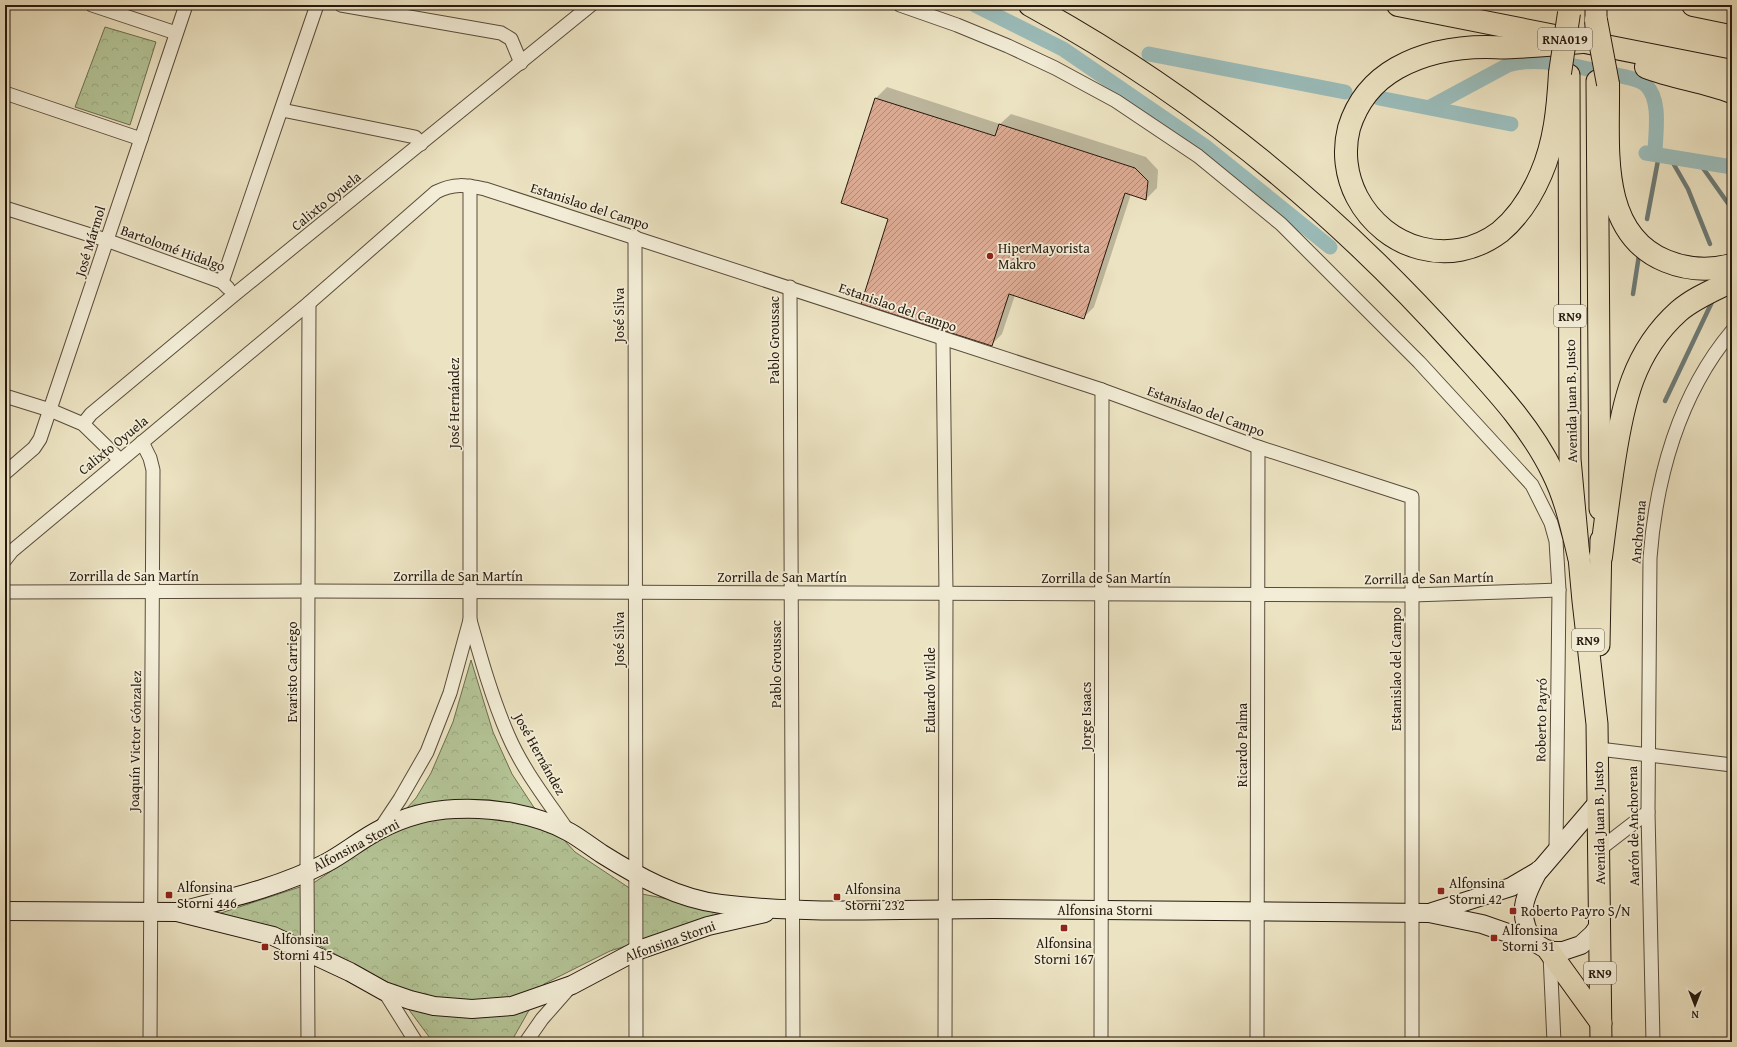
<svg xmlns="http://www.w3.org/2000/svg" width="1737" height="1047" viewBox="0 0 1737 1047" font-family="'Gentium Book Plus',serif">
<defs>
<pattern id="park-crowns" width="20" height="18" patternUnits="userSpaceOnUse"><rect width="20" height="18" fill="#b4c496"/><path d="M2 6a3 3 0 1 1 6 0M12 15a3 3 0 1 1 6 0" fill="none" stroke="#9ba880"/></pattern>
<pattern id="building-hatch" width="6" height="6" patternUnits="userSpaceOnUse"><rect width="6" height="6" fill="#dbaa93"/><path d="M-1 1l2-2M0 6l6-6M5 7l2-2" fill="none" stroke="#b18a76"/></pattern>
</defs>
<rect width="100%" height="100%" fill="#ece3c2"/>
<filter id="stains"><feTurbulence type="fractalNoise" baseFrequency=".005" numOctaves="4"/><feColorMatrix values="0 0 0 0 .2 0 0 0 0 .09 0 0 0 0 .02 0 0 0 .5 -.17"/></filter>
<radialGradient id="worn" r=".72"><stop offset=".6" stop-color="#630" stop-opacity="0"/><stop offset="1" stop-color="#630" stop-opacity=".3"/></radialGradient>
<!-- park -->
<g fill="url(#park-crowns)" stroke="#6d6e52">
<polygon points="105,27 156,42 130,125 75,107"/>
<polygon points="471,660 493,732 512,774 533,806 575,852 637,893 734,912 610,951 544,984 511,1042 433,1042 389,983 311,941 218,914 315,882 380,838 416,798 431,773 453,722"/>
</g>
<!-- shadow -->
<polygon fill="#0003" points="887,87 1000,124 1011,114 1146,157 1158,170 1157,188 1146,199 1131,194 1094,307 1084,317 1015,295 1002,334 991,345 890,218 842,203 876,98"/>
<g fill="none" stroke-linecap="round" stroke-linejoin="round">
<!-- stream -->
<g stroke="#6c7b76" stroke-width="4.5">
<polyline points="1669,156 1688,189 1710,244"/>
<polyline points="1698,161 1732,209"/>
<polyline points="1647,219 1659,155"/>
<polyline points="1633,294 1639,255"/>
<polyline points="1665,401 1712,302"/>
</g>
<!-- canal -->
<g stroke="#9bbdbb" stroke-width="15">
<polyline points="975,5 1063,49 1206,147 1330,247"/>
<polyline points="1149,54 1345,92"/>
<polyline points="1379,98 1511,124"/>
<path d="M 1430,107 L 1508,65 C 1541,54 1592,71 1626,77 C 1633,79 1640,80 1646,85 C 1662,101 1655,134 1655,154"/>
<polyline points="1646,153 1732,167"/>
</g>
</g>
<!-- building -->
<polygon fill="url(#building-hatch)" stroke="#26190e" points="875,98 995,136 999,124 1135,168 1148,181 1146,200 1125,193 1084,319 1009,294 992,346 861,304 888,219 841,203"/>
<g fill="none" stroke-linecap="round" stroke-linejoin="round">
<defs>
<g id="street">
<polyline points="92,5 176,33"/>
<polyline points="341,5 501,33 511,39 521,63"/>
<polyline points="900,5 957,25 1008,46 1055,68 1116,101 1198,156 1281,224 1419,362 1532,485 1551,523 1556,541 1559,590 1556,849"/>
<polyline points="5,93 141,139"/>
<polyline points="282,110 415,137 421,144"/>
<polyline points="5,208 106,240 222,282 228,288"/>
<polyline points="635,237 636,1042"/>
<polyline points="222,282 317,5"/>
<polyline points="790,287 793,1042"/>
<polyline points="943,339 946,593 945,1042"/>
<polyline points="5,396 50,410 83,424 120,460"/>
<polyline points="83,424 91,414 234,295 591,5"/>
<polyline points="142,442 150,458 153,470 150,1042"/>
<polyline points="5,473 34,448 40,439 186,5"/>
<path d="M 5,560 L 12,551 L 309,303 L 436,192 C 454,183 465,185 485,189 L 1102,390 L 1258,447 L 1412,497 L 1412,1042"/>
<polyline points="5,592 309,591 1412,595 1559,590"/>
<path d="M 470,620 C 481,659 492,698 508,735 C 523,770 547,800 568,831"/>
<polyline points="1599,749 1732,765"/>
<polyline points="380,829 400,799 427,752 450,693 470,620 470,186"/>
<polyline points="1600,849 1648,812"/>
<polyline points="1550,955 1554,1042"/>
<polyline points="384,991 416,1042"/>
<polyline points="308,1042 307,871 309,303"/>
<polyline points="526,1042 542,1019 571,986"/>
<polyline points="1101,1042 1102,390"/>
<polyline points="1257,1042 1258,447"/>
<path d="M 1653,1042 L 1648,812 L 1650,558 C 1656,478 1679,394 1732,331"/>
</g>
<g id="secondary">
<polyline points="5,911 177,912 273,936 350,972 384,991 410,1000 434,1006 472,1009 512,1006 572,985 636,951 708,926 765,913"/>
<path d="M 177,912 C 227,899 280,887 326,863 C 345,853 361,839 381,829 C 404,817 430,810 455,809 C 493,807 536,814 569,832 C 580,838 591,847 602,854 C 637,876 678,899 721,904 C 811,915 903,909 993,909 C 1139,909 1284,911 1429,913 L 1482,924 L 1534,942 L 1549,951 L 1563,951 L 1581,945 L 1593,934 L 1600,924"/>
<polyline points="1432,912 1511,887 1540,870 1599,801"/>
<path d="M 1534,942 C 1516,914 1524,897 1539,870"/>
</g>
<g id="primary">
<polyline points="1569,75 1570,459 1583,601 1597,724 1601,1042"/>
<polyline points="1597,81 1600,509"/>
<polyline points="1599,645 1601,540"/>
<polyline points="1549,951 1601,1023"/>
</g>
<g id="highway">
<path d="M 1030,5 C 1191,93 1333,209 1456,346 C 1491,385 1530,425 1553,473 C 1566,499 1572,528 1579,557"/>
<polyline points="1398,5 1732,71"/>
<polyline points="1693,5 1732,13"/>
<path d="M 1646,67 C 1674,78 1704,81 1732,92"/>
<path d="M 1560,73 C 1558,108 1555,142 1541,174 C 1532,195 1518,217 1500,232 C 1451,269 1385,250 1357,197 C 1346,176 1343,151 1349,128 C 1357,102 1374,81 1397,68 C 1424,53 1456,47 1486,47 C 1496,47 1505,48 1514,47 C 1537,46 1560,44 1582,42"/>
<path d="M 1608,84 C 1609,145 1597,233 1666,261 C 1688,270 1709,271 1732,265"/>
<path d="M 1601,557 C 1605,525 1609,493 1614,461 C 1623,403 1633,352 1679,311 C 1694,298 1714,290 1732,281"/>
</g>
</defs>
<!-- street casing -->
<use href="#street" stroke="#584c3b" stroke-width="15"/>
<!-- secondary casing -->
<use href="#secondary" stroke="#26190e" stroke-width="20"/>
<!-- primary casing -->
<use href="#primary" stroke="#26190e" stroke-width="23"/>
<!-- highway casing -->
<use href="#highway" stroke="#26190e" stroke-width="24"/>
<!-- street -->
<use href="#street" stroke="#f3edd7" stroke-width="13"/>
<!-- secondary -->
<use href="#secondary" stroke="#f3edd7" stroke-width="18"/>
<!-- primary -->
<use href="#primary" stroke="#ece3c2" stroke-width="21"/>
<!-- highway -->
<use href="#highway" stroke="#ece3c2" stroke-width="22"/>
<defs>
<polyline id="primary-bridge" points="1596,5 1596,37"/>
<g id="highway-bridge">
<polyline points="1596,20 1608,84"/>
<polyline points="1560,73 1569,13"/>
</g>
</defs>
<!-- primary-bridge casing -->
<use href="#primary-bridge" stroke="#26190e" stroke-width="23" stroke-linecap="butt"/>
<!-- highway-bridge casing -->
<use href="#highway-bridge" stroke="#26190e" stroke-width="24" stroke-linecap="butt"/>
<!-- primary-bridge -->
<use href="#primary-bridge" stroke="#ece3c2" stroke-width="21"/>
<!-- highway-bridge -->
<use href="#highway-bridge" stroke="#ece3c2" stroke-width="22"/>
</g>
<!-- markers -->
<g fill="#8f2418" stroke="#f3edd7" stroke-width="1.5">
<circle cx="990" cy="256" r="4"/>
<rect x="1437" y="887" width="8" height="8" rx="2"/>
<rect x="165" y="891" width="8" height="8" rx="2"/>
<rect x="833" y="893" width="8" height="8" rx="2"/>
<rect x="1509" y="907" width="8" height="8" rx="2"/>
<rect x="1060" y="924" width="8" height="8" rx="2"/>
<rect x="1490" y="934" width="8" height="8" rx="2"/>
<rect x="261" y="943" width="8" height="8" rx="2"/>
</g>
<g text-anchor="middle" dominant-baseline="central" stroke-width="3.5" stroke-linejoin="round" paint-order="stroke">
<!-- shield labels -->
<g fill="#f3edd7" stroke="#64594a" stroke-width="1">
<rect x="1538" y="28" width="54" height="22" rx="3"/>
<rect x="1554" y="305" width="32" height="22" rx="3"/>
<rect x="1572" y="629" width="32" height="22" rx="3"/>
<rect x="1584" y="962" width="32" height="22" rx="3"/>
</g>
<g font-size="13" font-weight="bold" fill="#26190e">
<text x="1565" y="39">RNA019</text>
<text x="1570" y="316">RN9</text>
<text x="1588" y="640">RN9</text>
<text x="1600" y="973">RN9</text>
</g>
<!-- street labels -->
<g font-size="14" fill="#26190e" stroke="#f3edd7">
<text transform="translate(326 201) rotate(-39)">Calixto Oyuela</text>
<text transform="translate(590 206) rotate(18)">Estanislao del Campo</text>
<text transform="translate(90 241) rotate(-73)">José Mármol</text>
<text transform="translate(173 248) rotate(20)">Bartolomé Hidalgo</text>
<text transform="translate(898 307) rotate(19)">Estanislao del Campo</text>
<text transform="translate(619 315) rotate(-90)">José Silva</text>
<text transform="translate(774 340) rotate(-90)">Pablo Groussac</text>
<text transform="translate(1571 401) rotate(-91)">Avenida Juan B. Justo</text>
<text transform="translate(454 403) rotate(-90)">José Hernández</text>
<text transform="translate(1206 411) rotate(20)">Estanislao del Campo</text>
<text transform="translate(113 445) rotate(-39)">Calixto Oyuela</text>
<text transform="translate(1638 532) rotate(-85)">Anchorena</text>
<text x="134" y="576">Zorrilla de San Martín</text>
<text x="458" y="576">Zorrilla de San Martín</text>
<text x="782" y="577">Zorrilla de San Martín</text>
<text x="1106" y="578">Zorrilla de San Martín</text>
<text transform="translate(1429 578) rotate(-1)">Zorrilla de San Martín</text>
<text transform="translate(619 639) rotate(-90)">José Silva</text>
<text transform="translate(776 664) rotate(-90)">Pablo Groussac</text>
<text transform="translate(1396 669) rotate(-90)">Estanislao del Campo</text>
<text transform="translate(292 672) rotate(-90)">Evaristo Carriego</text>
<text transform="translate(930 690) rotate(-90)">Eduardo Wilde</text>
<text transform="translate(1086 716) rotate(-90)">Jorge Isaacs</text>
<text transform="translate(1541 720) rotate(-89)">Roberto Payró</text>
<text transform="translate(135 741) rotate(-89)">Joaquín Victor Gónzalez</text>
<text transform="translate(1242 745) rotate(-90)">Ricardo Palma</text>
<text transform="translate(540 754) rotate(61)">José Hernández</text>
<text transform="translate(1599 823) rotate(-91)">Avenida Juan B. Justo</text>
<text transform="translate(1633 826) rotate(-91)">Aarón de Anchorena</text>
<text transform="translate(356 845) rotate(-28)">Alfonsina Storni</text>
<text x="1105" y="910">Alfonsina Storni</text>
<text transform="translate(670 941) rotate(-20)">Alfonsina Storni</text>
</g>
<!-- poi labels -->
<g font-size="14" fill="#26190e" stroke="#f3edd7" text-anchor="start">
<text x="998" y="248">HiperMayorista<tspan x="998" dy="16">Makro</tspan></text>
<text x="1449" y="883">Alfonsina<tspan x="1449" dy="16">Storni 42</tspan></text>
<text x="177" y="887">Alfonsina<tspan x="177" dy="16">Storni 446</tspan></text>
<text x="845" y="889">Alfonsina<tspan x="845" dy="16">Storni 232</tspan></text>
<text x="1521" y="911">Roberto Payro S/N</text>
<text x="1502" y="930">Alfonsina<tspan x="1502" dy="16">Storni 31</tspan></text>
<text x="273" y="939">Alfonsina<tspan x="273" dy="16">Storni 415</tspan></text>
<text x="1064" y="943" text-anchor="middle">Alfonsina<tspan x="1064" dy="16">Storni 167</tspan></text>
</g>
</g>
<!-- margin -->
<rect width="1737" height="1047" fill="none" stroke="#ece3c2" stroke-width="20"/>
<rect x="6" y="6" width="1725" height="1035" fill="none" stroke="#26190e" stroke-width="2"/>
<rect x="10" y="10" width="1717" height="1027" fill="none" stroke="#26190e"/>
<!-- north arrow -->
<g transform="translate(1695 1005) rotate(180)" stroke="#f3edd7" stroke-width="3" paint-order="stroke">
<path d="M0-3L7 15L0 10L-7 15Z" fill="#26190e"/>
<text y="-6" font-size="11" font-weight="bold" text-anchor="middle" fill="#26190e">N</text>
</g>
<rect width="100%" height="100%" filter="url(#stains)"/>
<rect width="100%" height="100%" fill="url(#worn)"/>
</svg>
